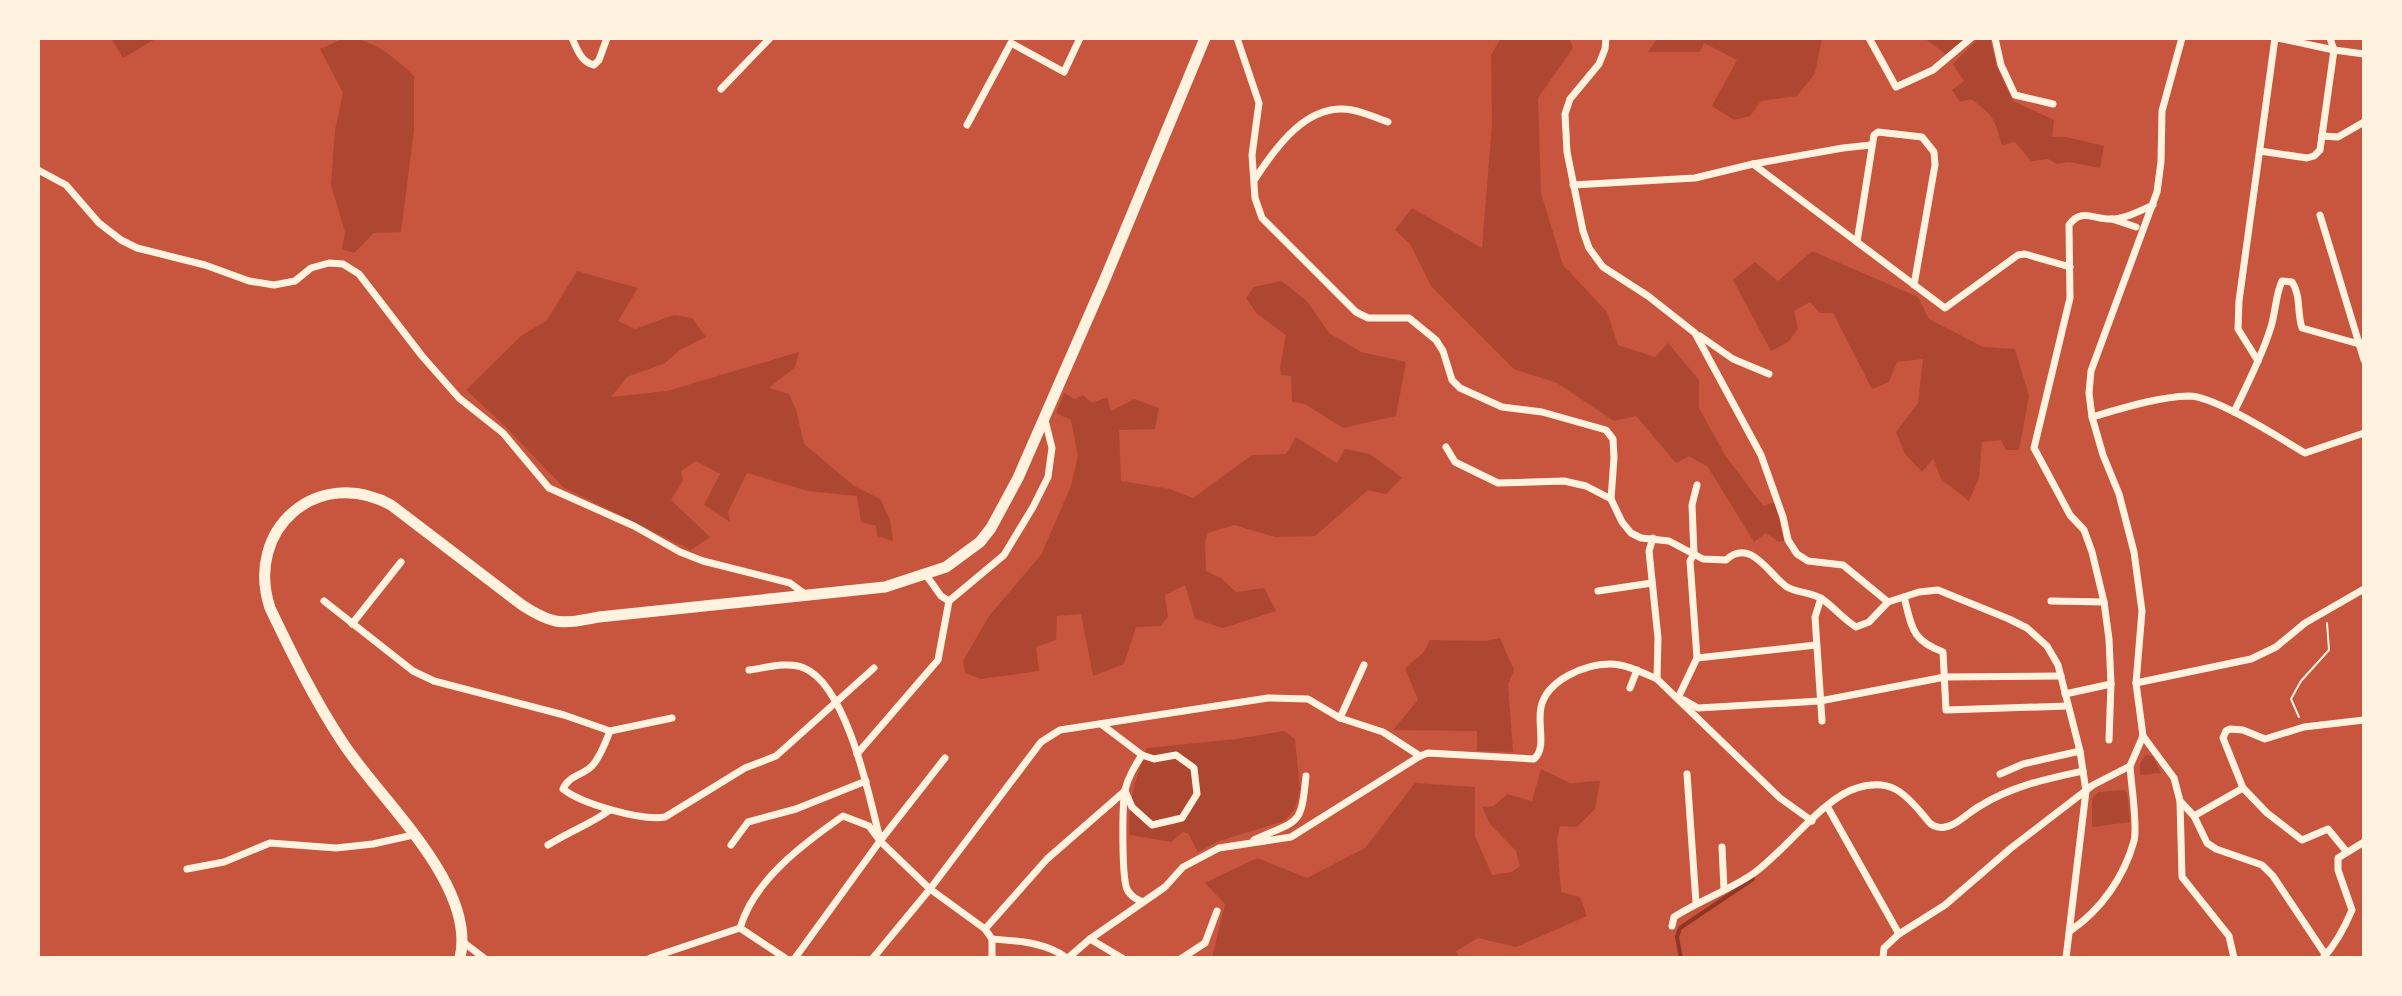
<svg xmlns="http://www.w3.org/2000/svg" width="2402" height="996" viewBox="0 0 2402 996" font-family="'Public Sans',sans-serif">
<rect width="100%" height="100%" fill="#c8553d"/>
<!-- green -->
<g fill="#ae4732">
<polygon points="111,38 157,38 123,58"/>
<path d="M 345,38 C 373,38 395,58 414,76 L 414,130 L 401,232 L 374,233 L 354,253 L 342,249 L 345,232 L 331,185 L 335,130 L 343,93 L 320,49 Z"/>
<polygon points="1501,38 1569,38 1573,48 1538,98 1541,193 1563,265 1607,312 1618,345 1655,357 1668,343 1699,380 1699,408 1725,455 1763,506 1775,502 1784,541 1779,542 1766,533 1754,542 1708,467 1689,456 1676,463 1636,416 1614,421 1557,383 1514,369 1431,286 1410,244 1395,230 1412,208 1482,248 1492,124 1491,55"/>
<polygon points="1658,38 1822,38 1815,73 1797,96 1761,101 1750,116 1734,120 1712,106 1737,60 1704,43 1700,52 1648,52"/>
<polygon points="1924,38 1965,38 1947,55"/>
<path d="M 1979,38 L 1990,38 L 1996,65 L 2013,101 L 2054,120 L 2052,137 L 2066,137 L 2104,146 L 2100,168 L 2069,162 L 2057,164 L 2048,159 L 2031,161 L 2015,142 L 2002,145 C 1994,118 1994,116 1971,99 L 1960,102 L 1952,90 L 1964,81 L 1953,64 Z"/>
<polygon points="1812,251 1918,297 1929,319 1983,347 2015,349 2029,396 2019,450 2006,450 2001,440 1982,442 1979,478 1969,501 1941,479 1933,459 1922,472 1905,454 1896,432 1918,403 1923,359 1897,362 1889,382 1872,389 1833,313 1820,313 1810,302 1794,311 1798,329 1788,342 1771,351 1733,280 1755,262 1778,281"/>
<polygon points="577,271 638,288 618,321 635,329 674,315 692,318 706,337 680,350 665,363 627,377 611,397 667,391 799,352 795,367 769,388 789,394 796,410 804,444 854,486 880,499 890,520 893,541 877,536 876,526 861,522 857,496 808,491 747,473 728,512 730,522 704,505 720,474 696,461 681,471 683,480 671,500 710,537 691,550 563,487 505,426 466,390 521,336 547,320"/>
<polygon points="1281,281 1307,301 1329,333 1361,352 1406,362 1396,416 1343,428 1305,404 1292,402 1291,376 1281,375 1280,368 1286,335 1257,314 1246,298 1254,287"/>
<polygon points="1064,393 1074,399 1083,395 1092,403 1107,397 1111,411 1134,399 1159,408 1155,429 1119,430 1121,481 1170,489 1193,498 1252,455 1286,454 1296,437 1337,463 1345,449 1370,454 1402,478 1386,494 1368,490 1315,536 1275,537 1234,525 1208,533 1205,542 1206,571 1221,578 1236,592 1264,588 1276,611 1223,628 1195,619 1185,585 1165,595 1168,617 1160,626 1136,627 1124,664 1093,676 1081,614 1057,616 1056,640 1036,647 1039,671 981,679 965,673 963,661 989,616 1041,555 1071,486 1078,456 1071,420 1056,413"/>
<polygon points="1500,638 1514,670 1508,684 1513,752 1477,751 1477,731 1393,730 1418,700 1405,668 1423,653 1430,640 1486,641"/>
<path d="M 1284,731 L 1295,739 L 1300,789 L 1295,809 L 1284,821 L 1219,841 L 1198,852 L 1188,833 L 1183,832 L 1171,842 L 1130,835 C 1127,804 1136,777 1147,748 L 1236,739 Z"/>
<polygon points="2145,755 2153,756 2161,773 2140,775 2140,764"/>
<polygon points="1541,769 1570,783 1600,781 1595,809 1577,827 1560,826 1557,839 1561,892 1580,897 1587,916 1516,947 1478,938 1456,951 1459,958 1212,958 1225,904 1205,883 1257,858 1307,878 1365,848 1415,783 1475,787 1475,836 1492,875 1512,872 1520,866 1516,851 1490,824 1482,807 1494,806 1507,794 1532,801"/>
<polygon points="2124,790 2127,793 2130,822 2092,827 2092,799 2098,792"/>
</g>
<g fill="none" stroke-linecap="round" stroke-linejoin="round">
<!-- stream -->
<polyline stroke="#8f3625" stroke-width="4" points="1681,958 1677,937 1680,928 1753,879"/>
<!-- path -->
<polyline stroke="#fff3e0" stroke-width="2" points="2299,717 2291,699 2301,681 2329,650 2327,623"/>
<!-- minor -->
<g stroke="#fff3e0" stroke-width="7">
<path d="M 572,38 C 577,49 581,62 594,65 L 599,60 L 607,38"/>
<path d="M 1237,38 L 1259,103 L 1252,155 L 1255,198 L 1262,218 L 1356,312 L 1368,318 L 1409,318 L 1436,340 L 1443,351 L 1452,380 L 1460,388 L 1502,407 L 1542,412 L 1606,430 L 1613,439 L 1614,458 L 1611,499 L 1622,522 L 1631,533 L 1641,538 L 1669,541 L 1703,559 L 1726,560 C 1751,537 1769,575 1787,587 C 1797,593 1811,592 1822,599 C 1834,607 1843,619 1856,627 L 1869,622 L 1888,602 L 1919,592 L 1938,590 L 2009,619 L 2027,628 L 2047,646 L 2058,665 L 2080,751 L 2086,791 L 2066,958"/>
<polyline points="1606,38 1605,49 1599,64 1570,99 1565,114 1567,152 1583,231 1589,248 1603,267 1648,296 1695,333 1761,455 1783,517 1788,540 1797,554 1808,561 1843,565 1888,602"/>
<polyline points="1869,38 1896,87 1933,70 1971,38"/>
<polyline points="1995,38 2001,65 2015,95 2053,104"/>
<polyline points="2182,38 2162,111 2161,162 2157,192 2091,371 2089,393 2092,417 2103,455 2119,494 2134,552 2142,611 2136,683 2143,736 2174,778 2180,801 2194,816 2207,843 2216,849 2262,865 2273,876 2325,954"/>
<polyline points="2278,38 2334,50 2364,54"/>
<polyline points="721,89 770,38"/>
<polyline points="967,125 1011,43 1064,72 1080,38"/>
<polyline points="2322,136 2338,137 2364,122"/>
<polyline points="2260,151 2307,158 2314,156 2320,150 2334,50 2330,38"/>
<polyline points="1753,164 1945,308 2018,255 2025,254 2070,267"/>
<polyline points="38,170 66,185 99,223 121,240 137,248 205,265 249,281 274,285 295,281 311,268 329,263 343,264 359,274 422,356 459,398 503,433 549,488 634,526 680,552 703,561 790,583 805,594"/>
<path d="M 1255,179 C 1276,147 1307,102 1352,110 C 1364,112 1376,118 1388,122"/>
<polyline points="1573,185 1695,178 1753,164 1843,148 1871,145"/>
<polyline points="2320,215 2364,360"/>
<polyline points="2112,219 2136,227"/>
<polyline points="1857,242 1874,135 1878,132 1922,137 1934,152 1935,165 1914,285"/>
<polyline points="1700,336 1733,359 1769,374"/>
<polyline points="2258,361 2238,329 2239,301 2275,38"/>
<path d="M 2234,412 C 2247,385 2261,358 2270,330 C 2276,313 2275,296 2282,281 L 2292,282 C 2301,295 2297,313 2302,328 L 2359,344 L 2364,342"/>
<path d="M 2092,417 C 2123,408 2157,397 2189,396 C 2215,396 2281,439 2305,453 L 2364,433"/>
<polyline points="1446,447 1455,462 1498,483 1564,481 1586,486 1611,499"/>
<polyline points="1653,538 1649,551 1658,638 1657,679"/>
<polyline points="926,575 941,596 949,601"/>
<polyline points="1598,591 1652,583"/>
<path d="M 1904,597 C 1912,627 1911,640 1943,652 L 1946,710 L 2068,706"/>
<polyline points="1821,598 1815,617 1822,721"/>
<polyline points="324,601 413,671 434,681 564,715 610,731 672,718"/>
<polyline points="949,601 1004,555 1033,507 1048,477 1052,448 1045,420"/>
<polyline points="2051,601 2104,602"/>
<polyline points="352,624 401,562"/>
<polyline points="1697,658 1816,645"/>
<path d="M 749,670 C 765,668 788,661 804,668 C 846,685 869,794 879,835"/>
<polyline points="2136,683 2251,659 2276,647 2305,623 2364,589"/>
<polyline points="1630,688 1637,670"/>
<polyline points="2065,694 2111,684"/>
<polyline points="1678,698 1697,658 1690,561 1694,554 1692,505 1697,485"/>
<polyline points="1684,700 1698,708 1820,701 1945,677 2061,676"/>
<polyline points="1340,718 1364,665"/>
<polyline points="1101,724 1142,755 1154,759 1176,755 1194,768 1197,794 1182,818 1152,825 1132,807 1125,791"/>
<path d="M 610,731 C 605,743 601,756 592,766 C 583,775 568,776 563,789 C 582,804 641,821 665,817 L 745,768 L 776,756 L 874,668"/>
<path d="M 2109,740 L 2111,684 L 2109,639 L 2104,602 L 2092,552 L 2084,530 L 2070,515 L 2034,448 L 2070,298 L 2069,225 C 2081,208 2093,219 2110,219 C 2125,219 2140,211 2153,205"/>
<polyline points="857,754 938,660 949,601"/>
<path d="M 1142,755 C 1135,766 1128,777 1125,790 C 1122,806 1122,870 1126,886 C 1128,895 1135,899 1143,902"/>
<polyline points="1687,774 1696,903"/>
<polyline points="2000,774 2023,764 2080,751"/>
<polyline points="2180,802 2182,877 2229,936 2234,958"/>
<polyline points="1827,806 1899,934"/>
<polyline points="2194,816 2243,788"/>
<path d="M 1254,840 C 1300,819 1301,827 1306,776"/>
<path d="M 548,845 C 568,832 591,824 610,810"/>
<polyline points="731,845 748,822 796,809 866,781"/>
<polyline points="1722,847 1724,889"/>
<polyline points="2346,851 2328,829 2302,840 2267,813 2243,788 2223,738 2226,731 2230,729 2243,730 2265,739 2304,727 2364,720"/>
<polyline points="187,869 224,862 270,843 336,848 373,844 413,835"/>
<path d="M 1672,926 L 1674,917 C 1700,900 1730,890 1754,873 C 1785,851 1824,797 1857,788 C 1890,778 1904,792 1924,816 C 1928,821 1931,826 1938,827 C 1952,831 1968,812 1980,806 C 2012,786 2046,779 2083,771"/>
<polyline points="740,928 785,958"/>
<polyline points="985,929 1047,859 1125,791"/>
<path d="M 2070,931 C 2101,910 2124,877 2134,841 C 2138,826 2131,784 2130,766"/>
<path d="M 992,939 C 1018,941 1045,942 1067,958"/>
<polyline points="1090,939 1122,958"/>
<polyline points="463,942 484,958"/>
<path d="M 650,958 L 740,928 C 754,880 803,844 843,816 L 869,826 L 880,841 L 930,889 L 985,929 L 992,939 L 992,958"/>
<polyline points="795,958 880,841 945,758"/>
<polyline points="873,958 930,889 1041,742 1060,730 1268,698 1308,699 1340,718 1383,732 1420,756"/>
<path d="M 1068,958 L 1090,939 L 1165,887 L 1183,867 L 1219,848 L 1291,837 L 1420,756 L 1428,753 L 1534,759 C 1547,748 1537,725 1541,707 C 1547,680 1585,664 1610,664 C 1626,664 1643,673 1657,679 L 1780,798 L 1812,821"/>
<polyline points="1182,958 1205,943 1217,911"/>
<polyline points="1883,958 1884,948 1899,934 1945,905 2011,848 2093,785 2130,766 2143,736"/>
<path d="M 2323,958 C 2336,944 2344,929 2352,910 L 2338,870 L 2338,858 L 2364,842"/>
</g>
<!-- primary -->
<path stroke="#fff3e0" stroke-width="11" d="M 460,958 C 477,885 381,801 343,743 C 315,701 292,654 270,608 C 244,529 318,465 391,505 L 522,605 C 554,626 563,624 599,617 L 885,587 L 946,567 L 980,542 L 991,528 L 1018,478 L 1105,279 L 1205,38"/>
</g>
<!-- border -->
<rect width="2402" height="996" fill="none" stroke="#fff3e0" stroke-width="80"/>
</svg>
